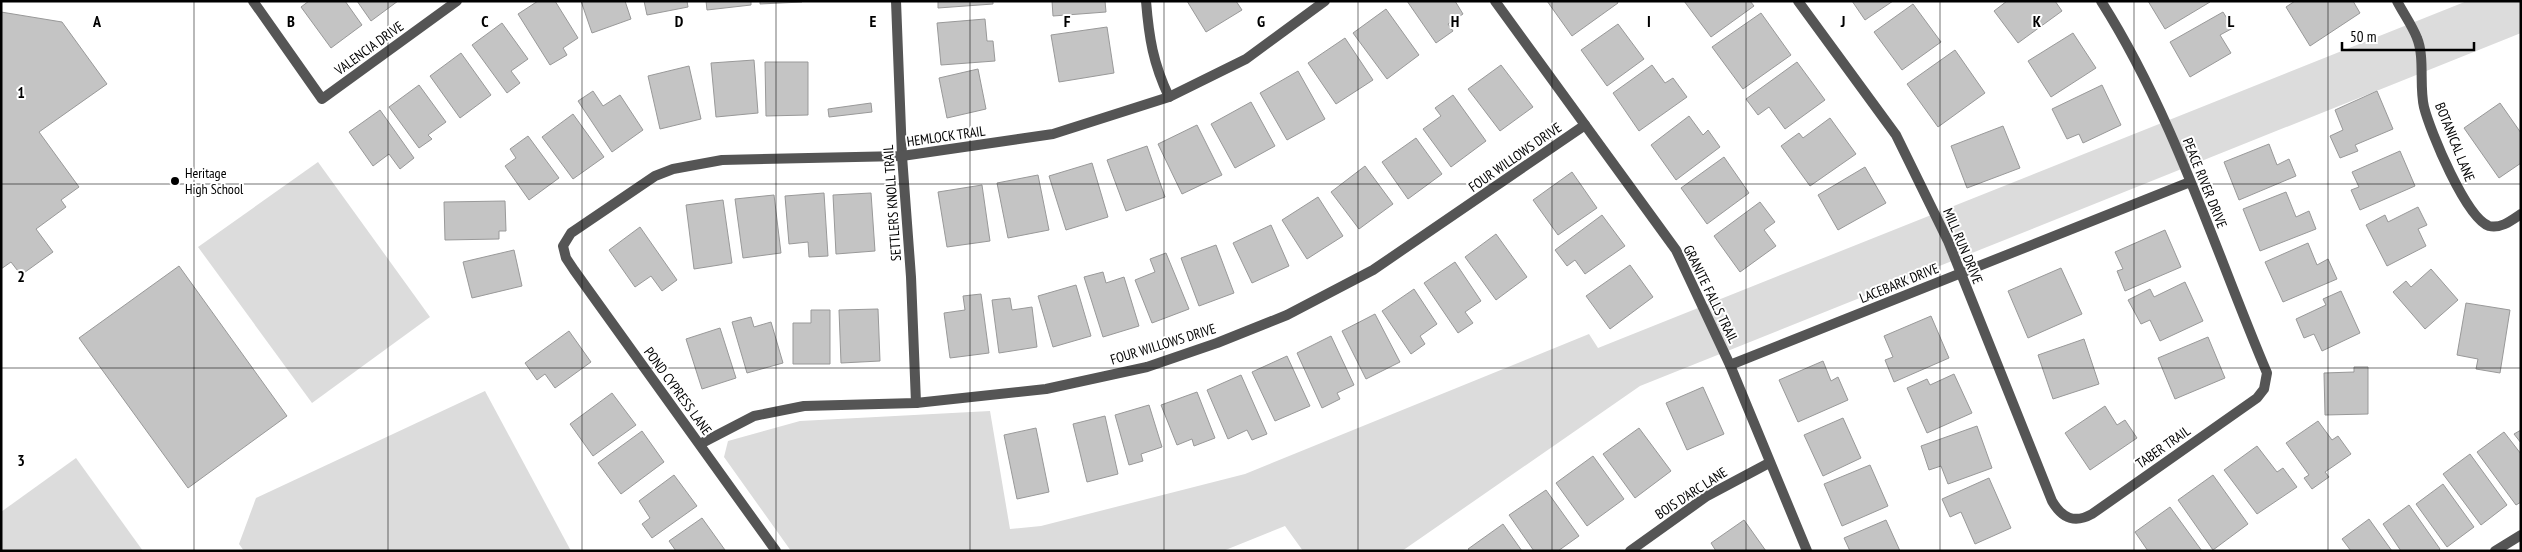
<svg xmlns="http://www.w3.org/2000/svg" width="2522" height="552" viewBox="0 0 2522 552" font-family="'PT Sans Narrow',sans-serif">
<rect width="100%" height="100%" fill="#fff"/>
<!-- green -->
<g fill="#dcdcdc">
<polygon points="2467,1 2521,1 2521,33 1640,386 1402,551 1303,551 1285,526 1223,551 791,551 724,457 728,441 800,421 990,411 1010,529 1041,526 1245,474 1589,334 1598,348"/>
<polygon points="318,162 430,317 312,403 198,247"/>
<polygon points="485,391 571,551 244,551 239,544 256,498"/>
<polygon points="76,458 143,551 1,551 1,512"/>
</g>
<!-- building -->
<g fill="#c4c4c4" stroke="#999">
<polygon points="309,1 345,1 362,25 331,48 301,7"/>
<polygon points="357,1 398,1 371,21"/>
<polygon points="538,1 555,1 578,38 563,48 567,55 550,65 518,14"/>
<polygon points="581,1 625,1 631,19 592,33"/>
<polygon points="644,1 687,1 688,7 647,15"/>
<polygon points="706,1 751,1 751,5 707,10"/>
<polygon points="760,1 802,1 802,2 760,4"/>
<polygon points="938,1 993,1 993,4 938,8"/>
<polygon points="1052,1 1105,1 1106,12 1053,16"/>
<polygon points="1187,1 1236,1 1242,10 1206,32"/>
<polygon points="1407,1 1455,1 1463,14 1448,24 1453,31 1436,43"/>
<polygon points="1547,1 1617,1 1618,3 1572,36"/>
<polygon points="1684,1 1750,1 1754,6 1711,37"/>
<polygon points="1852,1 1893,1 1865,20"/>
<polygon points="2007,1 2055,1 2062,11 2018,43 1994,11"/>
<polygon points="2148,1 2210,1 2210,2 2165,29"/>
<polygon points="2295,1 2353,1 2360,13 2310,46 2286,7"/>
<polygon points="1913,4 1941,42 1902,70 1874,32"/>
<polygon points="1386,9 1419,55 1387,79 1353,33"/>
<polygon points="1,12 62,22 107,84 39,132 79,187 61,200 66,207 36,229 53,252 21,275 11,262 1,269"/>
<polygon points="2223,12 2233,28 2220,35 2231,53 2190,77 2170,42"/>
<polygon points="1761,13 1791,55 1743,89 1712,47"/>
<polygon points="985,19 987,41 993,41 995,61 941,65 937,23"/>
<polygon points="502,23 528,59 511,71 520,83 507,93 472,45"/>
<polygon points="1618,24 1644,59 1607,86 1581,50"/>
<polygon points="1107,27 1114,73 1059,82 1051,35"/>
<polygon points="2073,33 2096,68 2051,97 2028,61"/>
<polygon points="1345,38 1373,80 1336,104 1308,63"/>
<polygon points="1955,50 1985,93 1938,127 1907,84"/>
<polygon points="461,53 491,95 460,118 430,76"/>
<polygon points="754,60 758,113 716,117 711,63"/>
<polygon points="765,62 808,62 808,115 766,116"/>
<polygon points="1797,62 1825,100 1785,129 1769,107 1758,115 1746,99"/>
<polygon points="1501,65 1533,107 1500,131 1468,89"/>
<polygon points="1652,65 1665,83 1673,78 1687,97 1639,131 1613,93"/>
<polygon points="689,66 701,119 660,129 648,76"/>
<polygon points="978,69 986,109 947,118 939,78"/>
<polygon points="1298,71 1325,119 1287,140 1260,93"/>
<polygon points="419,85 446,122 428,135 432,139 419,148 389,107"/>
<polygon points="2102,85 2121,125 2083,143 2079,134 2067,139 2052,109"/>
<polygon points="593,91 603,106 620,95 643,130 612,152 578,101"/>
<polygon points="2377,91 2393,129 2355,145 2358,151 2340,158 2330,136 2343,130 2335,110"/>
<polygon points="1453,95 1486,141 1451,167 1423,129 1441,116 1435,108"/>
<polygon points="1251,102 1275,146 1235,168 1211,124"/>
<polygon points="871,103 872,112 829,117 828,109"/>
<polygon points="2500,103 2521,133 2521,163 2499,178 2464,128"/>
<polygon points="380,110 414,158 400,169 389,154 373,166 349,132"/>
<polygon points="573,114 604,157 573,179 542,137"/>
<polygon points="1689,116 1703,135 1708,130 1720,147 1676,180 1651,145"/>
<polygon points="1830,118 1856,154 1810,186 1781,146 1799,133 1803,138"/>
<polygon points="1197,125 1222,175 1182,194 1158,144"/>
<polygon points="2003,126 2020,168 1967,188 1951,146"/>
<polygon points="528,136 559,178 529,200 505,166 516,158 510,149"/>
<polygon points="1416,138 1442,174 1408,199 1382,162"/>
<polygon points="2269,144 2277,165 2289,159 2296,176 2239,200 2224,162"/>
<polygon points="1147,146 1165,197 1126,211 1107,160"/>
<polygon points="2400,151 2415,186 2360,210 2351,190 2359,187 2352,172"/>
<polygon points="1724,157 1749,193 1707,224 1681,188"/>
<polygon points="1092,163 1108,217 1066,230 1049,176"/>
<polygon points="1365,166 1393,204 1359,229 1331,192"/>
<polygon points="1865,167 1886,203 1838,230 1818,195"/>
<polygon points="1572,172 1597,208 1558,235 1533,200"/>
<polygon points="1038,175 1049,230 1008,238 997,183"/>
<polygon points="982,185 990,241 947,247 938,192"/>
<polygon points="2286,192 2296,217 2309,211 2316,229 2260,251 2243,209"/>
<polygon points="824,193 828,256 809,257 808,242 789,244 785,196"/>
<polygon points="871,193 875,251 836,254 833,195"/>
<polygon points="774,195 781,253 743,258 735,199"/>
<polygon points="1318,197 1343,236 1307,259 1282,220"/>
<polygon points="723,200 732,263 694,269 686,205"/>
<polygon points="505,201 506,231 499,231 499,239 445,240 444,202"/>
<polygon points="1760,202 1775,222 1764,230 1776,246 1740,272 1714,236"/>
<polygon points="2418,207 2427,225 2418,229 2426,246 2387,266 2366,225 2385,215 2388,222"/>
<polygon points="1602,215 1625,246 1585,274 1575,260 1567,266 1555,250"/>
<polygon points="1271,225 1289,266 1252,283 1233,243"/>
<polygon points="640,227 677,280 662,291 651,276 635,287 609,250"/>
<polygon points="2165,230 2181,267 2125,291 2117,271 2123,269 2115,252"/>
<polygon points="1496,234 1527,277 1496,300 1465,257"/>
<polygon points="2308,243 2317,265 2328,259 2337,279 2283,302 2265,262"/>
<polygon points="1216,245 1234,293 1199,306 1181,258"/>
<polygon points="514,250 522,286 472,298 463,262"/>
<polygon points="1166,253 1189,309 1152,323 1135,280 1155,272 1150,259"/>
<polygon points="1455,262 1481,301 1465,312 1473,323 1458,333 1424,283"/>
<polygon points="1630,265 1653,297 1610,329 1586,296"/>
<polygon points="179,266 287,416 188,488 79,338"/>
<polygon points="2061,268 2082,314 2028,338 2008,291"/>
<polygon points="2431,269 2458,300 2425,329 2393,292 2406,281 2411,287"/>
<polygon points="1103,272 1106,283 1124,277 1139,326 1103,337 1084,277"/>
<polygon points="2185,282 2203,321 2160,341 2150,320 2141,324 2128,300 2150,289 2154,297"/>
<polygon points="1076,285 1091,336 1053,347 1038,296"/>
<polygon points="1414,289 1437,324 1420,336 1425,344 1411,354 1382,311"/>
<polygon points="2341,291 2360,333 2322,351 2314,334 2304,338 2296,319 2326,305 2323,299"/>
<polygon points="981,294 989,353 950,358 944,313 965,310 963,296"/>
<polygon points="1010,298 1012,310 1032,307 1037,347 999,353 992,300"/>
<polygon points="2466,303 2510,310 2500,373 2476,369 2478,359 2457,355"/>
<polygon points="878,309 880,361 841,363 839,310"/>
<polygon points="811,310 830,310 830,364 793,364 793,323 811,323"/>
<polygon points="1375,314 1400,362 1366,379 1342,331"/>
<polygon points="1931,316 1949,358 1894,382 1885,360 1893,357 1884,336"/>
<polygon points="751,317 754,327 771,322 783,363 747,373 732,322"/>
<polygon points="720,328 736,378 702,389 686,339"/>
<polygon points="569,331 591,362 555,388 545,374 537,380 525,363"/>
<polygon points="1331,336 1354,385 1337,393 1340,399 1322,408 1297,353"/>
<polygon points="2208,337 2225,378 2175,399 2158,358"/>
<polygon points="2084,339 2099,384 2053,399 2038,355"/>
<polygon points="1287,356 1310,406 1275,421 1252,372"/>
<polygon points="1823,361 1831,381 1838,377 1848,400 1798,422 1779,380"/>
<polygon points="2354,367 2368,367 2368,414 2325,415 2324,373 2354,372"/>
<polygon points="1954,374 1972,413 1927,433 1907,388 1927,379 1930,385"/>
<polygon points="1241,375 1267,434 1252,440 1247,430 1228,439 1207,390"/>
<polygon points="1703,387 1724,434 1687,450 1666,403"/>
<polygon points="1197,392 1215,438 1194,446 1192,439 1177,445 1161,405"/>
<polygon points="612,393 636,425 593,456 570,424"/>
<polygon points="1149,405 1162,447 1141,454 1143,461 1129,465 1115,415"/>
<polygon points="2105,406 2117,425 2125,420 2137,438 2090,470 2065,433"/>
<polygon points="1105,416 1118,474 1087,482 1073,424"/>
<polygon points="1843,418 1861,458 1823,476 1804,435"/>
<polygon points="2318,421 2332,440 2338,436 2351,454 2325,472 2329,477 2312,489 2304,478 2309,475 2286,443"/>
<polygon points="1977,426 1992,468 1948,484 1941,466 1929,470 1921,446"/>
<polygon points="1036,428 1049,492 1017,499 1004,435"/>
<polygon points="1639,428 1671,471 1635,498 1603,454"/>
<polygon points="2521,430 2521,443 2514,434"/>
<polygon points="642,431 664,462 621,494 598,463"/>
<polygon points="2504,432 2521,454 2521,502 2516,505 2477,452"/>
<polygon points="2257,446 2277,472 2283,468 2297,487 2257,514 2224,470"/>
<polygon points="2470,454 2507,505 2481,525 2443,474"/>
<polygon points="1593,456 1624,499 1587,526 1556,483"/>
<polygon points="1870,465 1888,506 1842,526 1824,484"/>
<polygon points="674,475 697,506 652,538 642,524 650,518 639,501"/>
<polygon points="2213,475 2248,524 2213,550 2178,500"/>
<polygon points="1989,478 2011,528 1975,544 1961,512 1950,517 1942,499"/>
<polygon points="2443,484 2474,527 2447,547 2416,504"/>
<polygon points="1546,490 1579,536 1558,551 1534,551 1509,515"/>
<polygon points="2409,505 2440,549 2438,551 2401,551 2383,524"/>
<polygon points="2170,507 2202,551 2148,551 2135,532"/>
<polygon points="702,518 725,550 676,551 669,541"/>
<polygon points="2369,519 2392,551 2351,551 2342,539"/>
<polygon points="1744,520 1766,551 1716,551 1711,543"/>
<polygon points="1886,520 1900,551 1850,551 1844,538"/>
<polygon points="1503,524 1522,551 1470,551 1468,549"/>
</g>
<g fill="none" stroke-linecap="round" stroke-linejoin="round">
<!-- street -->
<g stroke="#555" stroke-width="10">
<polyline points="253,1 322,99 457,1"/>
<polyline points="896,1 902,156 911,277 916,403"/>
<path d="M 1146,1 C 1149,38 1153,63 1169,97"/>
<polyline points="1495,1 1676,250 1730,365 1807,551"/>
<path d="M 1798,1 L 1896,135 L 1948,241 L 2052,501 C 2062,518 2074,524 2092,514 L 2257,398 L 2264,389 L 2267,373 C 2214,248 2174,116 2101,1"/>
<path d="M 2397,1 C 2403,13 2412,25 2417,38 C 2425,57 2419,86 2424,107 C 2430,131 2466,218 2489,226 C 2501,229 2512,220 2521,214"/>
<polyline points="1730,365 2190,182"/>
<polyline points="700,444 754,416 804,406 916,403 1046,389 1147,367 1217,343 1287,315 1373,270 1585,125"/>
<polyline points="776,551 574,270 566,258 563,246 571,233 655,176 673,169 722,160 902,156 1053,134 1169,97 1246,59 1325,1"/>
<polyline points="1630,551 1707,496 1769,463"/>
<polyline points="2495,551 2521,535"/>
</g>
</g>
<!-- grid -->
<path fill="none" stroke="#000" stroke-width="1" stroke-opacity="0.55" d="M 194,1 L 194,551M 388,1 L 388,551M 582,1 L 582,551M 776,1 L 776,551M 970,1 L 970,551M 1164,1 L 1164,551M 1358,1 L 1358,551M 1552,1 L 1552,551M 1746,1 L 1746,551M 1940,1 L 1940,551M 2134,1 L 2134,551M 2328,1 L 2328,551M 1,184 L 2521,184M 1,368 L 2521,368"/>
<!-- markers -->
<circle fill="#000" stroke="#fff" stroke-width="2" cx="175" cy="181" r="5"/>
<g text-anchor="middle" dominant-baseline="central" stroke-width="4" stroke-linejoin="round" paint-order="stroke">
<!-- street labels -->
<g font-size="14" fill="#000" stroke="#fff">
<text transform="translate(369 48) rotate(-36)">VALENCIA DRIVE</text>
<text transform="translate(946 136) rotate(-8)">HEMLOCK TRAIL</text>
<text transform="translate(2455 142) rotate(68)">BOTANICAL LANE</text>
<text transform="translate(1515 157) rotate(-35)">FOUR WILLOWS DRIVE</text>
<text transform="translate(2205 183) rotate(68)">PEACE RIVER DRIVE</text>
<text transform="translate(892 203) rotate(-94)">SETTLERS KNOLL TRAIL</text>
<text transform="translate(1963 246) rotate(67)">MILL RUN DRIVE</text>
<text transform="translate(1899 283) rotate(-22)">LACEBARK DRIVE</text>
<text transform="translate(1711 294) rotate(64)">GRANITE FALLS TRAIL</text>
<text transform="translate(1163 344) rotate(-17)">FOUR WILLOWS DRIVE</text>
<text transform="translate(678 391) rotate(54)">POND CYPRESS LANE</text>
<text transform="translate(2163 447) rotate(-35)">TABER TRAIL</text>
<text transform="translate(1691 493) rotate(-33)">BOIS D'ARC LANE</text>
</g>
<!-- poi labels -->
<g font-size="14" fill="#000" stroke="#fff" text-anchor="start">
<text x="185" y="173">Heritage<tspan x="185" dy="16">High School</tspan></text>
</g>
</g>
<g font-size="16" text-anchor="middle" font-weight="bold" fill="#000" stroke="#fff" stroke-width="4" stroke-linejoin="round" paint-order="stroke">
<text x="97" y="27">A</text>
<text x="291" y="27">B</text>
<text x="485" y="27">C</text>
<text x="679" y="27">D</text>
<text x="873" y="27">E</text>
<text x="1067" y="27">F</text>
<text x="1261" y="27">G</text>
<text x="1455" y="27">H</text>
<text x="1649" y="27">I</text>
<text x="1843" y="27">J</text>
<text x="2037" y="27">K</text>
<text x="2231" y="27">L</text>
<text x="21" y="98">1</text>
<text x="21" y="282">2</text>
<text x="21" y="466">3</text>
</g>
<!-- border -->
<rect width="2522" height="552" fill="none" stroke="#000000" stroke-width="5"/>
<!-- scale -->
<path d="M2342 42v8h132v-8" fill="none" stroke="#000000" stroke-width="2.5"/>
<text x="2350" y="42" font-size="15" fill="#000000" stroke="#ffffff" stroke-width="4" paint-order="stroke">50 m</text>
</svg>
